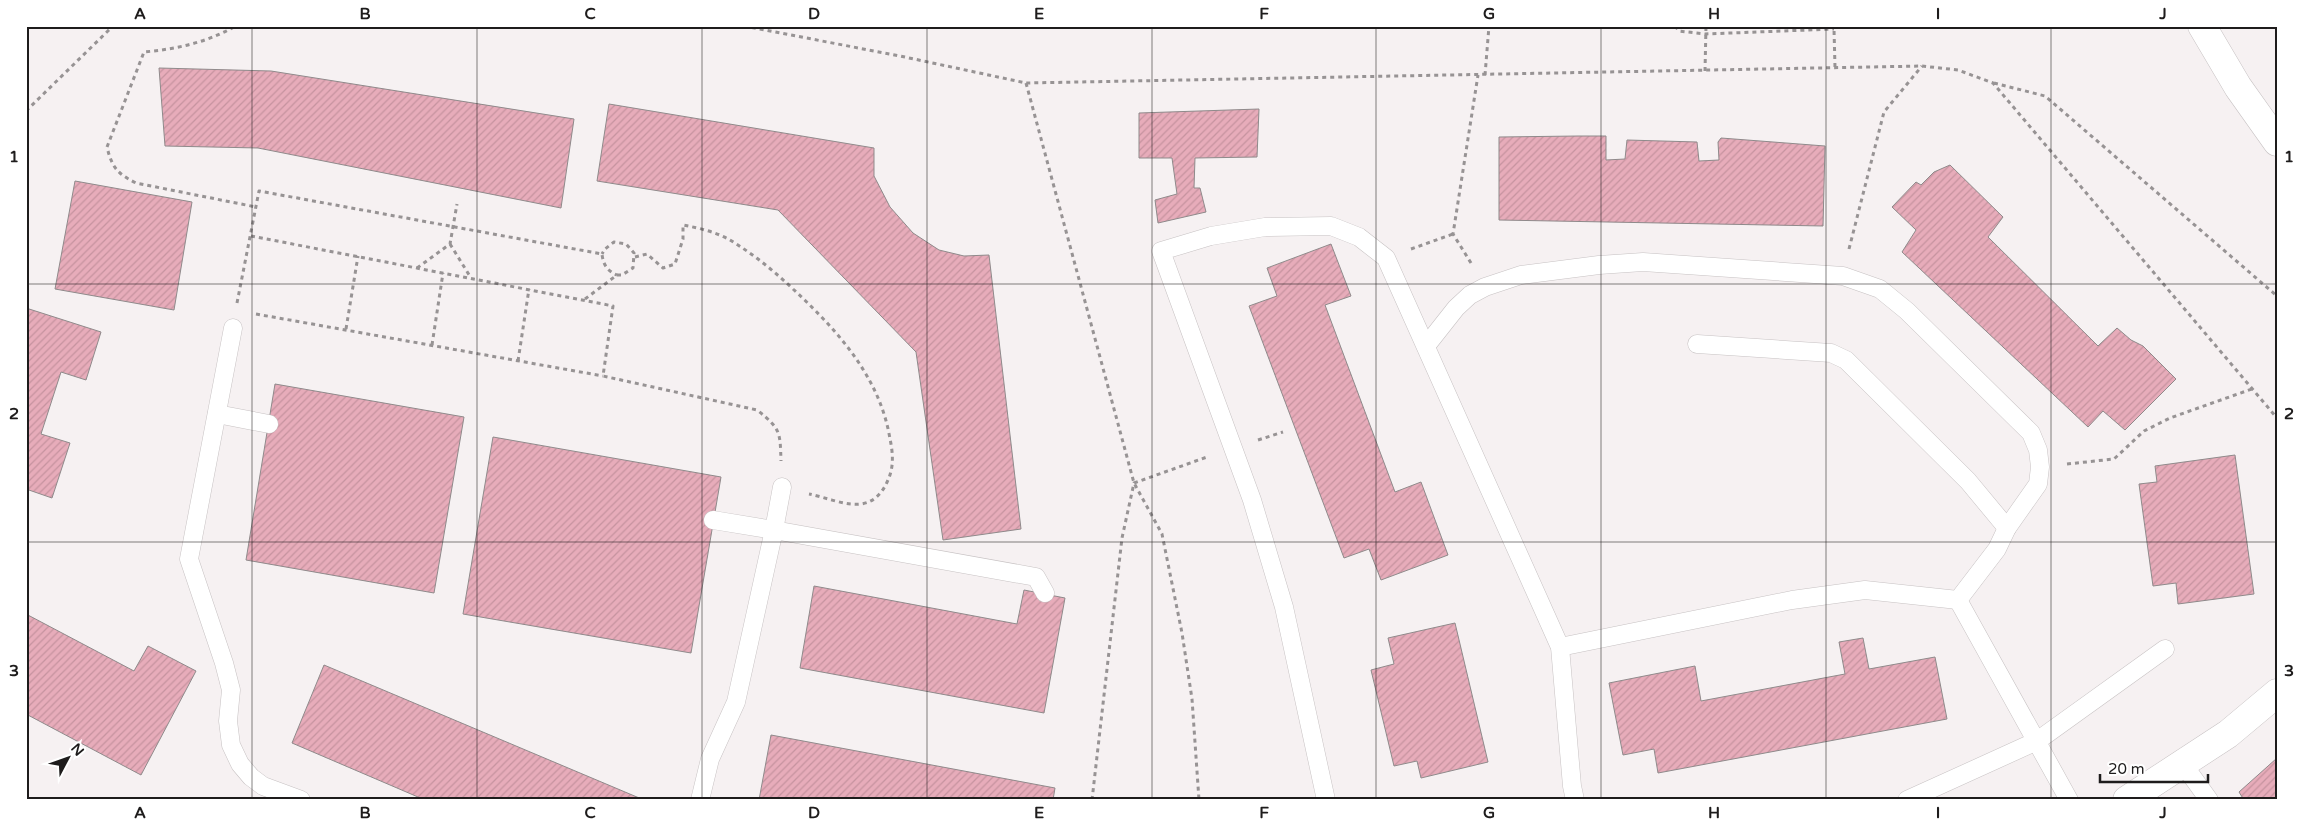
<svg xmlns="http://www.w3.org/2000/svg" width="2303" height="826" viewBox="0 0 2303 826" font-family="'Varela Round',sans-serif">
<defs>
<pattern id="building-hatch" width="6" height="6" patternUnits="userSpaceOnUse" patternTransform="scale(1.25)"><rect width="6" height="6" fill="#e7acba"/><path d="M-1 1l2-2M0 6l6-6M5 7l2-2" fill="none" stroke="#c6939f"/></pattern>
</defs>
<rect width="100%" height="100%" fill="#f6f1f2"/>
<!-- building -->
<g fill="url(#building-hatch)" stroke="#8f8a8b">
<polygon points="159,68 271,71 574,119 561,208 258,148 165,146"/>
<polygon points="609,104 874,148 874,176 890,207 913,233 939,250 964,256 989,255 1021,529 943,540 916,352 778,210 597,181"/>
<polygon points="1259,109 1257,157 1195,158 1194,188 1200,188 1206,212 1158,223 1155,200 1177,194 1172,158 1139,158 1139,113"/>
<polygon points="1578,136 1606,136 1606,160 1625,159 1627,140 1697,142 1699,161 1719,160 1718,142 1721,138 1825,146 1823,226 1499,220 1499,137"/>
<polygon points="1950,165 2003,217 1988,237 2098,346 2117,328 2131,340 2143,346 2176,379 2125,430 2103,411 2088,427 1902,252 1916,230 1892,207 1916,182 1921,185 1934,172"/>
<polygon points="75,181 192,202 174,310 55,289"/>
<polygon points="1331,244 1351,296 1325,305 1395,492 1421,482 1448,555 1381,580 1369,549 1344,558 1249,306 1277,296 1267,268"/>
<polygon points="26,308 101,332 86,380 61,372 41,434 70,443 52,498 26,489"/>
<polygon points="275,384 464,417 434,593 246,560"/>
<polygon points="493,437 721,477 691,653 463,614"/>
<polygon points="2235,455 2254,594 2178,604 2176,583 2153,586 2139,484 2157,482 2155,466"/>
<polygon points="814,586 1017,624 1024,590 1065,598 1044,713 800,668"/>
<polygon points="26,614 134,671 148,646 196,671 141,775 26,714"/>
<polygon points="1455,623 1488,762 1421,778 1417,761 1394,766 1371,670 1394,664 1388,638"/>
<polygon points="1863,638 1869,669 1935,657 1947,719 1658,773 1654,749 1623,755 1609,683 1695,666 1701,701 1845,674 1839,642"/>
<polygon points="324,665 644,800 425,800 292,743"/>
<polygon points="771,735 1055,788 1053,800 759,800"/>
<polygon points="2277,758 2277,800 2244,800 2239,792"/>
</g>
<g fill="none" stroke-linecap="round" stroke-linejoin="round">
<defs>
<g id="service">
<polyline points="233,328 189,559 224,663 231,690 228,721 231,745 240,764 251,777 263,786 301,800"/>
<polyline points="1697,344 1831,353 1846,360 1968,481 2007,528"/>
<polyline points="1426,346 1456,308 1470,295 1485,287 1521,275 1599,265 1643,262 1843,276 1880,289 1907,311 2031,433 2038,450 2040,467 2038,484 2007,528 1997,549 1958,600 1865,590 1792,600 1560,647"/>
<polyline points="217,414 269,424"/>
<polyline points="713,520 774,530 782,487"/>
<polyline points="1958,600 2069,800"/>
<polyline points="2183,764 2209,800"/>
<polyline points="700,800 710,759 736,702 774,530 1036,577 1045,593"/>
<polyline points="1326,800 1284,607 1252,500 1161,251 1211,236 1265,227 1331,226 1359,237 1386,258 1560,647 1572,786 1575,800"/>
<polyline points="1907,800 2037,741 2165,649"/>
</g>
<g id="tertiary">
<polyline points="2202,26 2238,87 2277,142"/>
<polyline points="2127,800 2228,734 2277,693"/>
</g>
</defs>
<!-- service casing -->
<use href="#service" stroke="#c7c2c3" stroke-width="19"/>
<!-- tertiary casing -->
<use href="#tertiary" stroke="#c7c2c3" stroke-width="29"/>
<!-- path -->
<g stroke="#979394" stroke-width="3" stroke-dasharray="4 4" stroke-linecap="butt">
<polyline points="223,26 237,26"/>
<polyline points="744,26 900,56 1026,83 1922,66 1958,70 1993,83 2277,418"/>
<polyline points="1675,26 1679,31 1705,34 1834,29"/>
<path d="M 234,27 C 205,43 176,49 144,52 L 107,147 C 112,168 118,174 136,183 L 256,207"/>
<polyline points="1835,67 1834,29 1837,26"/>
<polyline points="1705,71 1706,26"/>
<polyline points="1485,75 1489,26"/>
<polyline points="1026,83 1134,483 1162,534 1182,633 1192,699 1199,800"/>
<polyline points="1994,83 2045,96 2277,296"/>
<polyline points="26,111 113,26"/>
<path d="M 251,236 L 613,306 L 603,376 L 757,410 C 781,429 780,432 781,461"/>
<polyline points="450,244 471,278"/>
<polyline points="1411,249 1453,234"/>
<polyline points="1849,249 1884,112 1922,66"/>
<path d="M 635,257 L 647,254 L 663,268 L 675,264 L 683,239 L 683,225 C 699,228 716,232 730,240 C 753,254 773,270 793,289 C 837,330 880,377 890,439 C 893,453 894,467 888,480 C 883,492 875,502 861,504 C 845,506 825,497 809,494"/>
<polyline points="1471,263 1453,234 1478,75"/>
<polyline points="417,268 450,244 457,204"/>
<polyline points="585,299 617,275 622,275 633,268 634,253 626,244 614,242 605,249 602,254"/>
<path d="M 237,303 L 259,191 L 602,254 C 603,264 607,271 617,275"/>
<polyline points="256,314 603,376"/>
<polyline points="346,329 358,256"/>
<polyline points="432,345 443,273"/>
<polyline points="518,361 529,289"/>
<polyline points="1258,440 1283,432"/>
<polyline points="2067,464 2114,459 2144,431 2170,418 2252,389"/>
<polyline points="1092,800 1122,538 1134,483 1207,457"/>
</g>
<!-- service -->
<use href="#service" stroke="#fff" stroke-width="18"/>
<!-- tertiary -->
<use href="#tertiary" stroke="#fff" stroke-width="28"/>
</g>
<!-- grid -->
<path fill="none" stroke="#1e1c1c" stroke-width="1" stroke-opacity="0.55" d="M 252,26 L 252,800M 477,26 L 477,800M 702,26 L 702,800M 927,26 L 927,800M 1152,26 L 1152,800M 1376,26 L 1376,800M 1601,26 L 1601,800M 1826,26 L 1826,800M 2051,26 L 2051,800M 26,284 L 2277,284M 26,542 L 2277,542"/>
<!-- border -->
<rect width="2303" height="826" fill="none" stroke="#ffffff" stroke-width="55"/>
<!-- north arrow -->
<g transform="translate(68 758) rotate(49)" stroke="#ffffff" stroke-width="4" paint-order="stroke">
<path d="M0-4L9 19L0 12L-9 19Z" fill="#1e1c1c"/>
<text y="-8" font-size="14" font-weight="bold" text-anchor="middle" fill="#1e1c1c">N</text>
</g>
<!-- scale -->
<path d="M2100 774v8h108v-8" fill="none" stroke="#1e1c1c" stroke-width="2.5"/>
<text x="2108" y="774" font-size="15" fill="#1e1c1c" stroke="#ffffff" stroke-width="4" paint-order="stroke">20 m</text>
<rect x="28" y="28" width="2248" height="770" fill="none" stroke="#1e1c1c" stroke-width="2"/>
<g font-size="16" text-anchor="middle" font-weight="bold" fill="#1e1c1c">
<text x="140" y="19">A</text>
<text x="365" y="19">B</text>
<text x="590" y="19">C</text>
<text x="814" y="19">D</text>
<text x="1039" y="19">E</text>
<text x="1264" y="19">F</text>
<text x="1489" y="19">G</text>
<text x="1714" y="19">H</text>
<text x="1938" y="19">I</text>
<text x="2163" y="19">J</text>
<text x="14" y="162">1</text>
<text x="2289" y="162">1</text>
<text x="14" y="419">2</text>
<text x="2289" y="419">2</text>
<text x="14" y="676">3</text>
<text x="2289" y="676">3</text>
<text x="140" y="818">A</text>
<text x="365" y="818">B</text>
<text x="590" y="818">C</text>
<text x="814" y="818">D</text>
<text x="1039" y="818">E</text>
<text x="1264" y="818">F</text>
<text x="1489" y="818">G</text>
<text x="1714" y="818">H</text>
<text x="1938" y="818">I</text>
<text x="2163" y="818">J</text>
</g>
</svg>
